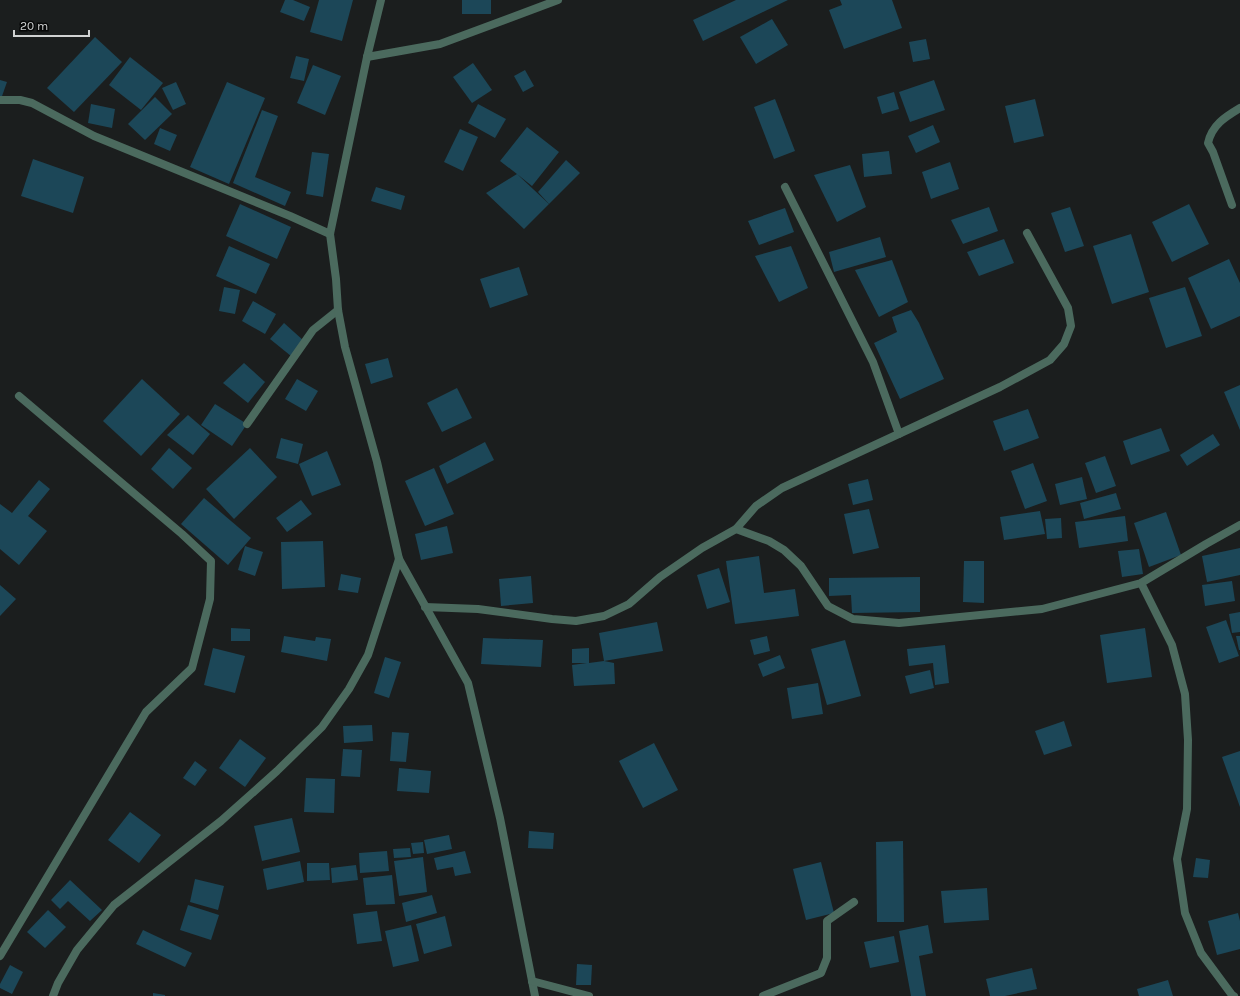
<svg xmlns="http://www.w3.org/2000/svg" width="1240" height="996" viewBox="0 0 1240 996" font-family="Karla,sans-serif">
<rect width="100%" height="100%" fill="#1b1e1e"/>
<!-- building -->
<g fill="#1c4758">
<polygon points="285,0 293,0 310,7 304,21 280,12"/>
<polygon points="319,0 353,0 342,41 310,32"/>
<rect x="462" y="0" width="29" height="14"/>
<polygon points="736,0 788,0 703,41 693,20"/>
<polygon points="840,0 892,0 902,28 844,49 829,10 842,5"/>
<polygon points="772,19 788,45 756,64 740,37"/>
<polygon points="95,37 122,62 74,112 47,88"/>
<polygon points="926,39 930,59 913,62 909,42"/>
<polygon points="296,56 309,59 304,81 290,78"/>
<polygon points="130,57 163,83 141,110 109,85"/>
<polygon points="473,63 492,90 472,103 453,77"/>
<polygon points="313,65 341,76 325,115 297,103"/>
<polygon points="525,70 534,86 523,92 514,76"/>
<polygon points="0,80 7,82 1,99 0,98"/>
<polygon points="934,80 945,110 910,122 899,92"/>
<polygon points="176,82 186,104 173,110 162,88"/>
<polygon points="227,82 265,98 229,184 190,167"/>
<polygon points="894,92 899,109 882,114 877,97"/>
<polygon points="155,97 172,114 145,140 128,124"/>
<polygon points="775,99 795,151 774,159 754,107"/>
<polygon points="1035,99 1044,136 1014,143 1005,106"/>
<polygon points="91,104 115,109 112,128 88,123"/>
<polygon points="478,104 506,119 495,138 468,123"/>
<polygon points="262,110 278,116 252,185 255,177 291,192 285,206 233,183"/>
<polygon points="933,125 940,142 916,153 908,136"/>
<polygon points="527,127 559,152 532,186 517,174 549,204 524,229 486,193 517,174 500,161"/>
<polygon points="160,128 177,135 170,151 154,144"/>
<polygon points="460,129 478,137 463,171 444,162"/>
<polygon points="889,151 892,174 864,177 862,154"/>
<polygon points="312,152 329,154 323,197 306,194"/>
<polygon points="33,159 84,177 73,213 21,196"/>
<polygon points="566,160 580,173 549,204 538,192"/>
<polygon points="950,162 959,189 931,199 922,172"/>
<polygon points="850,165 866,207 837,222 814,175"/>
<polygon points="376,187 405,196 401,210 371,201"/>
<polygon points="240,204 291,227 277,259 226,236"/>
<polygon points="1189,204 1209,244 1172,262 1152,222"/>
<polygon points="989,207 998,231 963,244 951,220"/>
<polygon points="1070,207 1084,246 1065,252 1051,213"/>
<polygon points="785,208 794,232 759,245 748,221"/>
<polygon points="1131,234 1149,292 1112,304 1093,246"/>
<polygon points="880,237 886,257 834,272 829,252"/>
<polygon points="1004,239 1014,263 979,276 967,252"/>
<polygon points="229,246 270,264 256,294 216,276"/>
<polygon points="791,246 808,288 779,302 755,256"/>
<polygon points="1229,259 1240,283 1240,316 1211,329 1188,278"/>
<polygon points="892,260 908,302 879,317 855,270"/>
<polygon points="519,267 528,295 490,308 480,279"/>
<polygon points="224,287 240,290 235,314 219,311"/>
<polygon points="1185,287 1202,336 1166,348 1149,298"/>
<polygon points="253,301 276,314 265,334 242,321"/>
<polygon points="911,310 919,323 944,379 900,399 874,343 897,332 892,317"/>
<polygon points="284,323 304,341 291,356 270,339"/>
<polygon points="388,358 393,377 371,384 365,364"/>
<polygon points="244,363 265,382 248,403 223,383"/>
<polygon points="142,379 180,414 141,456 103,421"/>
<polygon points="297,379 318,391 306,411 285,399"/>
<polygon points="1240,385 1240,430 1224,392"/>
<polygon points="457,388 472,418 442,432 427,403"/>
<polygon points="215,404 247,424 232,446 201,425"/>
<polygon points="1028,409 1039,438 1004,451 993,421"/>
<polygon points="188,415 210,434 193,455 167,435"/>
<polygon points="1161,428 1170,451 1131,465 1123,441"/>
<polygon points="1213,434 1220,445 1187,466 1180,455"/>
<polygon points="281,438 303,444 298,464 276,458"/>
<polygon points="485,442 494,460 447,484 439,466"/>
<polygon points="169,448 192,468 173,489 151,469"/>
<polygon points="250,448 277,477 234,519 206,489"/>
<polygon points="327,451 341,485 312,496 299,464"/>
<polygon points="1105,456 1116,486 1096,493 1085,463"/>
<polygon points="1033,463 1047,501 1025,509 1011,471"/>
<polygon points="434,468 454,514 425,526 405,481"/>
<polygon points="1082,477 1087,499 1060,505 1055,484"/>
<polygon points="868,479 873,500 853,505 848,484"/>
<polygon points="39,480 50,489 28,516 47,531 19,565 0,549 0,504 12,513"/>
<polygon points="1116,493 1121,509 1084,519 1080,503"/>
<polygon points="204,498 251,538 228,565 181,524"/>
<polygon points="301,500 312,514 287,532 276,518"/>
<polygon points="869,509 879,548 853,554 844,514"/>
<polygon points="1040,511 1045,534 1004,540 1000,517"/>
<polygon points="1166,512 1181,555 1149,567 1134,523"/>
<polygon points="1125,516 1128,541 1079,548 1075,522"/>
<polygon points="1061,518 1062,538 1047,539 1045,519"/>
<polygon points="447,526 453,553 421,560 415,534"/>
<polygon points="323,541 325,587 282,589 281,542"/>
<polygon points="245,546 263,552 255,576 238,570"/>
<polygon points="1240,548 1240,575 1207,582 1202,556"/>
<polygon points="1139,549 1143,574 1122,577 1118,551"/>
<polygon points="759,556 764,593 795,589 799,616 735,624 726,561"/>
<polygon points="964,561 984,561 984,603 963,602"/>
<polygon points="719,568 730,602 707,609 697,575"/>
<polygon points="341,574 361,578 358,593 338,590"/>
<polygon points="531,576 533,603 501,606 499,579"/>
<polygon points="920,577 920,612 852,613 851,595 829,596 829,578"/>
<polygon points="1232,581 1235,601 1205,606 1202,585"/>
<polygon points="0,585 16,599 0,616"/>
<polygon points="1240,612 1240,632 1232,633 1229,614"/>
<polygon points="1226,620 1239,656 1219,663 1206,627"/>
<polygon points="657,622 663,651 604,661 614,663 615,684 574,686 572,665 587,663 572,663 572,649 589,648 589,663 604,661 599,633"/>
<polygon points="231,628 250,629 250,641 231,641"/>
<polygon points="1145,628 1152,677 1107,683 1100,635"/>
<polygon points="284,636 315,641 316,637 331,639 327,661 281,652"/>
<polygon points="767,636 770,651 754,655 750,640"/>
<polygon points="1236,636 1240,636 1240,650 1239,650"/>
<polygon points="483,638 543,640 541,667 481,664"/>
<polygon points="845,640 861,696 827,705 811,649"/>
<polygon points="945,645 949,683 935,685 933,663 909,666 907,649"/>
<polygon points="213,648 245,656 235,693 204,685"/>
<polygon points="780,655 785,668 763,677 758,664"/>
<polygon points="385,657 401,662 389,698 374,693"/>
<polygon points="930,670 934,688 910,694 905,676"/>
<polygon points="818,683 823,714 792,719 787,688"/>
<polygon points="1064,721 1072,746 1044,755 1035,731"/>
<polygon points="372,725 373,741 344,743 343,726"/>
<polygon points="392,732 409,733 406,762 390,761"/>
<polygon points="240,739 266,758 245,787 219,768"/>
<polygon points="654,743 678,790 643,808 619,761"/>
<polygon points="343,749 362,750 360,777 341,776"/>
<polygon points="1240,751 1240,807 1222,757"/>
<polygon points="195,761 207,770 195,786 183,778"/>
<polygon points="399,768 431,771 429,793 397,791"/>
<polygon points="306,778 335,779 334,813 304,812"/>
<polygon points="130,812 161,835 139,863 108,840"/>
<polygon points="292,818 300,852 262,861 254,826"/>
<polygon points="529,831 554,833 553,849 528,848"/>
<polygon points="449,835 452,849 427,854 424,840"/>
<polygon points="903,841 904,922 877,922 876,842"/>
<polygon points="423,842 424,853 413,854 411,843"/>
<polygon points="410,848 411,857 394,858 393,849"/>
<polygon points="387,851 389,871 360,873 359,853"/>
<polygon points="465,851 471,873 455,876 453,867 437,870 434,858"/>
<polygon points="423,857 427,892 399,896 394,861"/>
<polygon points="1196,858 1210,860 1208,878 1193,877"/>
<polygon points="300,861 304,882 267,890 263,869"/>
<polygon points="821,862 834,913 806,920 793,869"/>
<polygon points="307,863 329,863 330,880 307,881"/>
<polygon points="356,865 358,880 332,883 331,868"/>
<polygon points="392,875 395,904 366,905 363,878"/>
<polygon points="195,879 224,886 218,910 190,902"/>
<polygon points="70,880 102,910 90,921 68,901 60,909 51,900"/>
<polygon points="987,888 989,920 944,923 941,891"/>
<polygon points="432,895 437,913 406,922 402,903"/>
<polygon points="188,905 219,915 211,940 180,930"/>
<polygon points="48,910 66,927 45,948 27,932"/>
<polygon points="377,911 382,941 357,944 353,914"/>
<polygon points="1238,913 1240,921 1240,949 1217,955 1208,921"/>
<polygon points="445,916 452,946 424,954 416,924"/>
<polygon points="411,925 419,961 393,967 385,931"/>
<polygon points="928,925 933,953 919,956 926,996 911,996 899,931"/>
<polygon points="143,930 192,953 185,967 136,944"/>
<polygon points="894,936 899,962 870,968 864,942"/>
<polygon points="577,964 592,965 591,985 576,985"/>
<polygon points="10,965 23,972 12,994 0,988 0,984"/>
<polygon points="1032,968 1037,989 1005,996 990,996 986,979"/>
<polygon points="1168,980 1173,996 1139,996 1137,989"/>
<polygon points="153,993 165,995 165,996 153,996"/>
</g>
<g fill="none" stroke-linecap="round" stroke-linejoin="round">
<!-- service -->
<polyline stroke="#4b6a5e" stroke-width="8" points="247,424 313,330 338,310"/>
<!-- minor -->
<g stroke="#4b6a5e" stroke-width="8">
<polyline points="381,0 367,57 330,234 336,279 338,310 345,347 377,462 399,559 468,683 500,818 535,996"/>
<polyline points="367,57 440,44 558,0"/>
<polyline points="0,100 20,100 32,103 94,136 290,216 330,234"/>
<polyline points="785,187 873,362 899,434"/>
<path d="M 1232,205 L 1213,152 L 1208,143 C 1212,125 1225,117 1240,108"/>
<polyline points="736,529 756,506 782,488 1000,387 1050,360 1064,344 1071,326 1068,308 1027,233"/>
<polyline points="1141,583 1172,645 1185,694 1188,740 1187,809 1177,859 1185,913 1201,953 1232,995 1234,996"/>
<polyline points="425,607 478,609 552,619 576,621 604,616 629,604 660,577 702,548 736,529 769,541 784,550 801,566 828,606 853,619 899,623 1042,609 1141,583 1206,544 1240,525"/>
<polyline points="0,956 146,712 192,668 210,599 211,561 182,534 19,396"/>
<polyline points="532,981 589,996"/>
<polyline points="53,996 58,983 77,950 114,905 221,821 277,771 322,727 349,689 368,655 399,559"/>
<polyline points="763,996 821,973 827,958 827,921 854,902"/>
</g>
</g>
<!-- scale -->
<path d="M14 30v6h75v-6" fill="none" stroke="#d0d2d2" stroke-width="2"/>
<text x="20" y="30" font-size="12" fill="#d0d2d2" stroke="#070808" stroke-width="3" paint-order="stroke">20 m</text>
</svg>
